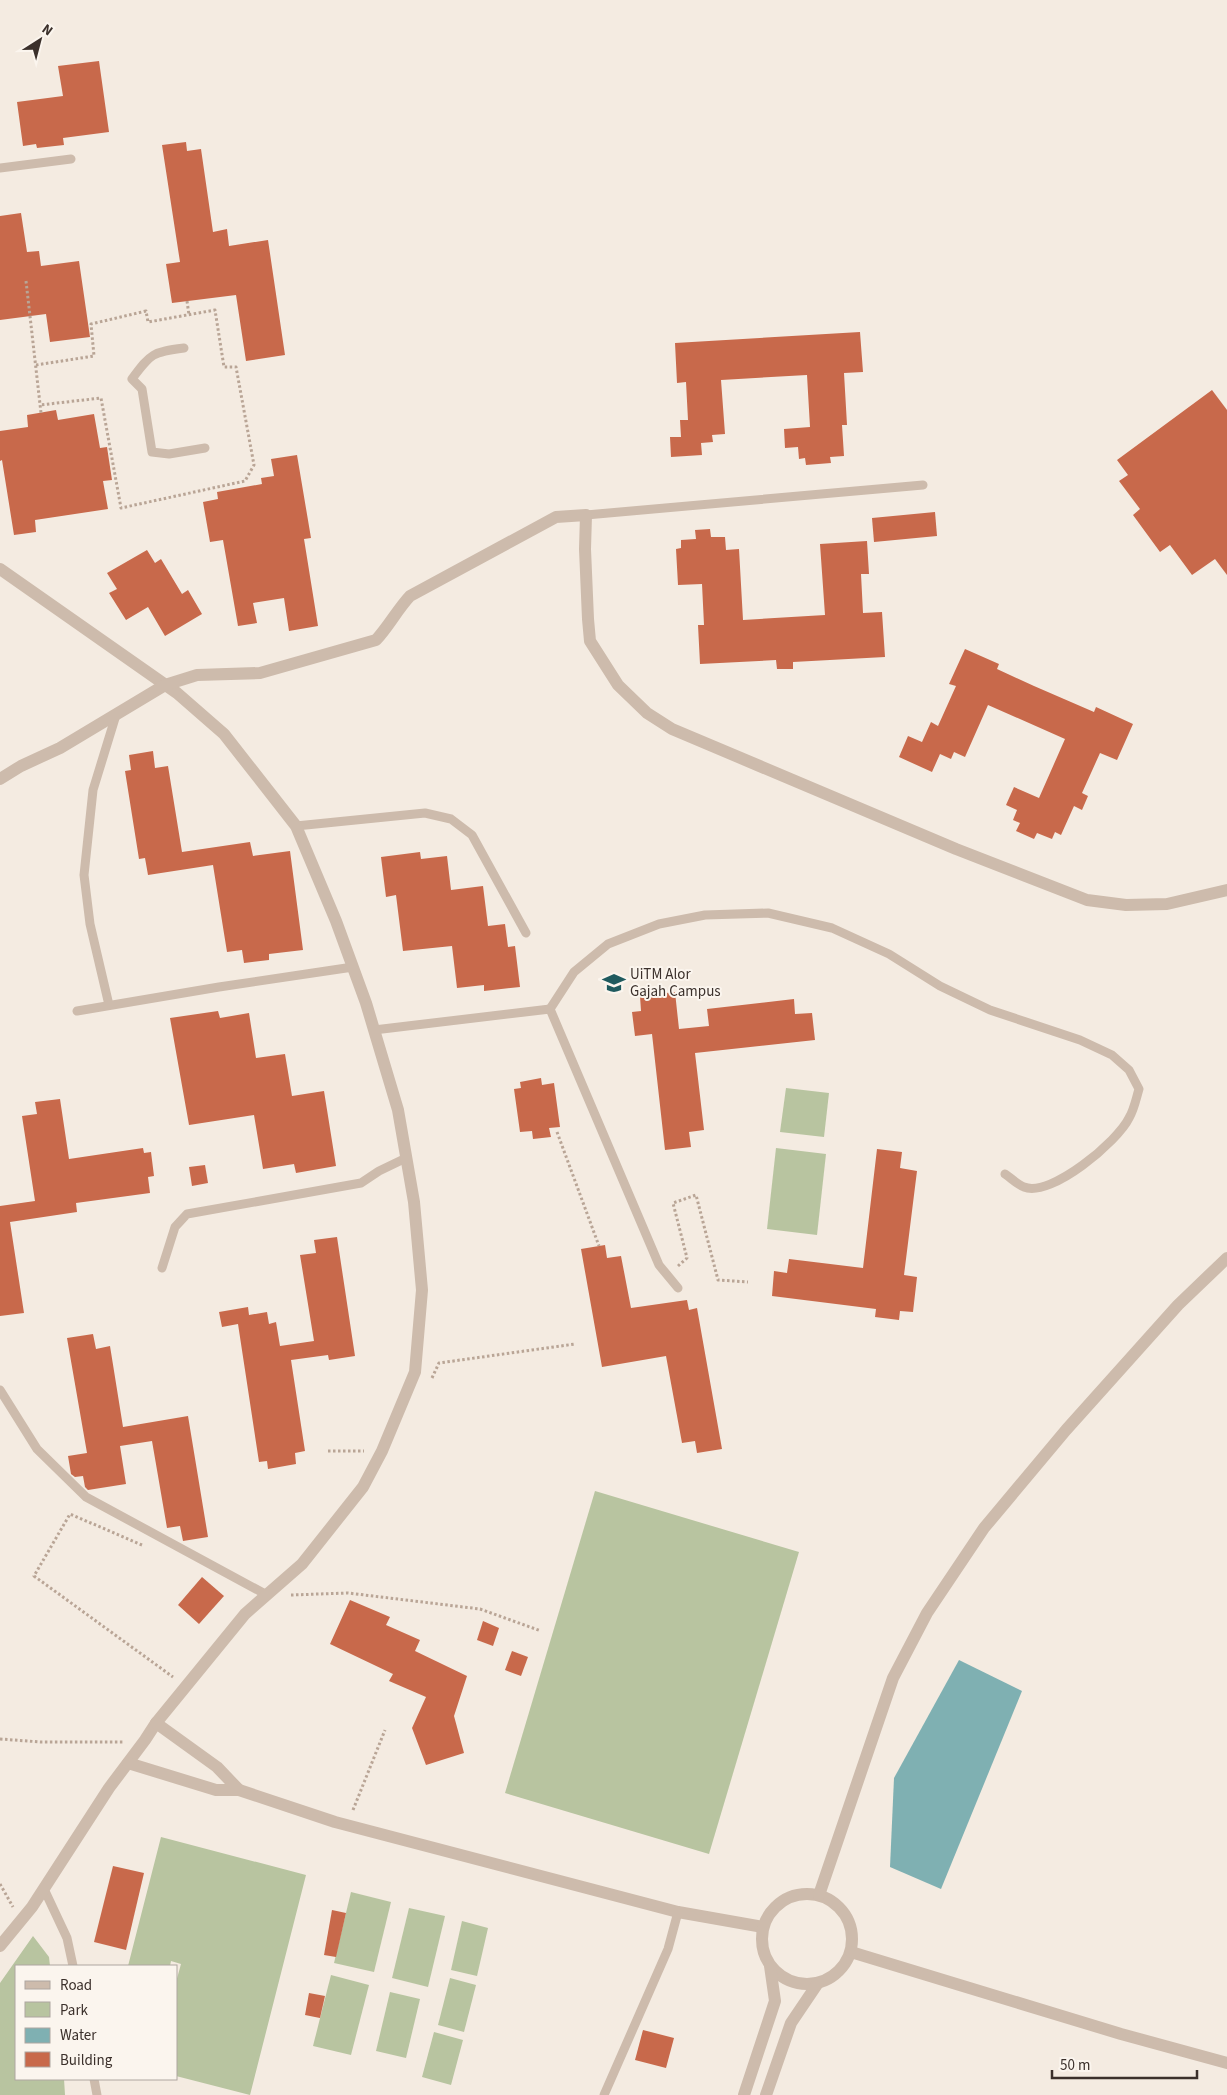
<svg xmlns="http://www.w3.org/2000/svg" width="1227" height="2095" viewBox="0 0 1227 2095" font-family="'Source Sans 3',sans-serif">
<rect width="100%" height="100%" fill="#f4ebe1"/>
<!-- green -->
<g fill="#b8c4a0">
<polygon points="786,1088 829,1093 824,1137 780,1132"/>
<polygon points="776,1148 826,1154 817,1235 767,1229"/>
<polygon points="595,1491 799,1552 709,1854 505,1793"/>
<polygon points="161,1837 306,1875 250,2095 176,2076 176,1982 181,1964 171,1961 170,1966 128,1966"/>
<polygon points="351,1892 391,1902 374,1972 334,1963"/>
<polygon points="409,1908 445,1916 428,1987 392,1978"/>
<polygon points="462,1921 488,1928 477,1976 451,1970"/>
<polygon points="33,1936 49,1957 50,1966 16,1966 16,2079 64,2079 65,2095 0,2095 0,1983"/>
<polygon points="331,1975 369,1985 351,2055 313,2046"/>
<polygon points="450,1978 476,1985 464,2032 438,2025"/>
<polygon points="390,1992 420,1999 406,2058 376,2051"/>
<polygon points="434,2032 463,2040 451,2085 422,2077"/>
</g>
<!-- water -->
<polygon fill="#7fb0b2" points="959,1660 1022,1691 941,1889 890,1867 894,1778"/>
<!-- building -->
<g fill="#c8694b">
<polygon points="99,61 109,132 63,138 64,145 37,148 36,144 23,146 17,102 63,96 58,66"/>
<polygon points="186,142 187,151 201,149 213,232 227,229 229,246 268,240 285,355 246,361 236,295 172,303 166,264 180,262 162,145"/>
<polygon points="21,213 27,252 39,251 41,266 79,261 90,337 50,342 46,314 0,320 0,216"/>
<polygon points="860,332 863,372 844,373 847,425 842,425 844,456 830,457 831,463 806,465 805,458 799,459 798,447 785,448 784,429 810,427 807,375 721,380 725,434 712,435 713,442 701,443 702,455 671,457 670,437 681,437 680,420 688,420 686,382 677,383 675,343"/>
<polygon points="1212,390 1227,410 1227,575 1215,559 1192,575 1170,545 1160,552 1133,515 1140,509 1119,481 1128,475 1117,460"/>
<polygon points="56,410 58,420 94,414 100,448 107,447 112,480 103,481 108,509 35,520 36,532 14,535 2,460 0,461 0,431 28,427 27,415"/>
<polygon points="297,455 311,538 304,539 318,626 289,631 284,598 253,603 257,623 238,626 223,540 210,542 203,502 218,499 217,492 262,484 261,478 274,476 271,459"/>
<polygon points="935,512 937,536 874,542 872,518"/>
<polygon points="710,529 711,537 725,537 726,550 739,549 743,620 825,615 820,544 867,541 869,574 861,574 863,613 882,612 885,657 793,662 793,669 777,669 776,660 700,664 698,625 704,625 702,584 678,585 676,549 681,548 681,540 696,539 695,530"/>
<polygon points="147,550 155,563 161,559 182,594 188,590 202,614 165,636 148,607 126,620 109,593 117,589 107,573"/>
<polygon points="965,649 999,664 997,669 1034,686 1094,712 1096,707 1133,724 1117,760 1100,753 1082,793 1088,796 1082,810 1074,806 1061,835 1055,832 1052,839 1037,833 1034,839 1016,831 1020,823 1013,820 1017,810 1006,805 1014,787 1039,798 1065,739 988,705 965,757 954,752 951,759 940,754 932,772 899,757 908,736 922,742 931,722 938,726 956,686 949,684"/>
<polygon points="153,751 155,768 168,766 182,852 250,842 253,856 290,851 303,950 269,954 269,960 244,963 242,950 227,952 213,865 148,875 145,858 139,859 125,771 131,770 129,755"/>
<polygon points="420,852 421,859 447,856 451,890 483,886 488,926 505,924 508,947 515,946 520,987 484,991 484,985 457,988 452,946 403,951 396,895 386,897 381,857"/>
<polygon points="675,992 679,1029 709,1026 707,1009 794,999 795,1014 812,1013 815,1040 695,1053 704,1130 689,1132 691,1147 665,1150 652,1034 635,1036 632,1012 641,1011 640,996"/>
<polygon points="218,1011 220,1018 249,1013 256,1058 285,1054 292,1096 324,1091 336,1166 296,1173 294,1164 263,1169 254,1115 189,1125 170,1018"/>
<polygon points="541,1078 542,1085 554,1083 560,1127 549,1128 551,1137 533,1139 532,1131 520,1132 514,1089 521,1088 520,1082"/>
<polygon points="60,1099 69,1159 143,1148 144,1153 151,1152 154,1176 148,1177 150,1193 76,1203 77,1212 10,1222 24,1313 0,1316 0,1206 35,1201 22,1116 37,1114 35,1102"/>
<polygon points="877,1149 902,1152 900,1168 917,1171 904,1275 917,1277 913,1312 900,1311 899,1320 875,1317 876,1309 772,1296 774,1271 787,1273 789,1259 863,1268"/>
<polygon points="205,1165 208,1183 192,1186 189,1167"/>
<polygon points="337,1237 355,1356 329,1360 328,1355 291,1360 305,1451 295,1453 296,1464 268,1469 267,1461 259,1462 238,1324 222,1327 219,1312 248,1307 249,1315 267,1312 269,1324 276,1322 280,1346 314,1341 300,1255 316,1253 314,1240"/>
<polygon points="605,1245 607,1258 621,1256 631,1308 687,1300 689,1310 697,1308 722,1449 697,1453 695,1441 682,1443 666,1356 602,1367 581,1249"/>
<polygon points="93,1334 96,1349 110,1346 123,1427 188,1416 208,1537 183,1541 180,1526 167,1528 152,1441 120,1446 126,1484 88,1490 85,1487 83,1476 75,1477 71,1474 68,1456 87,1453 67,1338"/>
<polygon points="202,1577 224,1596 199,1624 178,1605"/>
<polygon points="350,1600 390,1617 386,1625 420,1640 415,1651 467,1676 454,1716 464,1753 426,1765 412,1728 426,1697 389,1681 393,1674 330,1644"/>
<polygon points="483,1621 499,1628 493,1646 477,1640"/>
<polygon points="512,1651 528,1657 521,1676 505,1670"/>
<polygon points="113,1866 144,1873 126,1950 94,1942"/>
<polygon points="332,1910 346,1913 336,1957 324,1955"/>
<polygon points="309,1993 325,1996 320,2018 305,2015"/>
<polygon points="643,2030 674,2038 666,2068 635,2060"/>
</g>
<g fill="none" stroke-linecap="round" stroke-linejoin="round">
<!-- path -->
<g stroke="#b9a596" stroke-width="3" stroke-dasharray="2.5 2.5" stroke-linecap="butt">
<polyline points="26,281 41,413"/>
<polyline points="187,301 189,315"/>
<polyline points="36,365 94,356 91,324 146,311 148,322 215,310 224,367 236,367 254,465 245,481 121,508 101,398 40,405"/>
<polyline points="557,1132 599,1246"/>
<polyline points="678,1266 687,1258 673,1203 696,1195 718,1280 748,1282"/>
<polyline points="432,1378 439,1363 575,1344"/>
<polyline points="328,1451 364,1451"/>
<polyline points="142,1545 70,1514 34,1576 173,1677"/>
<polyline points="291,1595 348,1593 480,1609 541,1631"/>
<polyline points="0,1739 41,1742 124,1742"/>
<polyline points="353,1810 385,1730"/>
<polyline points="0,1884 13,1907"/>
</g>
<!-- service -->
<g stroke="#cdbbac" stroke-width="9">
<polyline points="0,168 71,159"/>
<path d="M 184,348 C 153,352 151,353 132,379 L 142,389 L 152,452 L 169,454 L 205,448"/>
<polyline points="586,515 923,485"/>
<polyline points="296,826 425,813 451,819 472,835 526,933"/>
<polyline points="109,1005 90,924 84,875 93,790 116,715"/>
<path d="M 550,1009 L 574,972 L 608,944 L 659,924 L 705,915 L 768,913 L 832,928 L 889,954 L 940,986 L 990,1010 L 1080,1040 L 1112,1055 L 1129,1070 L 1139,1089 C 1136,1099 1134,1110 1129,1118 C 1118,1141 1051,1198 1024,1187 C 1018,1185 1011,1178 1005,1174"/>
<polyline points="550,1009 659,1265 678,1288"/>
<polyline points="77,1011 219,987 353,967"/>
<polyline points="374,1030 550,1009"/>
<polyline points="162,1268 175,1227 187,1214 361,1183 379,1171 406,1158"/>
<polyline points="0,1390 37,1449 86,1497 267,1595"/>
<polyline points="44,1889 67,1938 73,1966"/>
<polyline points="94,2079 97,2095"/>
<polyline points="604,2095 668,1949 678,1912"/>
</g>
<!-- minor -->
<g stroke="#cdbbac" stroke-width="12">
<polyline points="0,569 177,693 224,734 296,826 336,921 366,1003 398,1110 414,1202 422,1290 415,1372 382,1451 363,1487 302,1564 245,1614 156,1723 145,1740 109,1788 32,1907 0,1946"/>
<path d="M 0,779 L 21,766 L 60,748 L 165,685 L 197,675 L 260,673 L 376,640 C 389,626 397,610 410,596 L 556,517 L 586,515 L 585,549 L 588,619 L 590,641 L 618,685 L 647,713 L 672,729 L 956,849 L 1087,900 L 1126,905 L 1167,904 L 1227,890"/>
<polyline points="156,1723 217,1767 239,1790"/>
<polyline points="128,1763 216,1790 239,1790 335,1822 678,1912 763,1927"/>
<circle cx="807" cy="1939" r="45"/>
<polyline points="819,1895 893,1678 927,1613 984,1528 1066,1430 1178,1305 1227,1258"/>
<polyline points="851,1952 1121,2034 1227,2063"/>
<polyline points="744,2095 775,2001 770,1966"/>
<polyline points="766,2095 791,2023 818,1983"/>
</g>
</g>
<!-- icons -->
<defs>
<symbol id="university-bare" viewBox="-9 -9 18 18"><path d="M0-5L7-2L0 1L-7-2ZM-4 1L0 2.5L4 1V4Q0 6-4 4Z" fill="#1f5a5e" stroke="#fbf5ee" stroke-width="2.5" paint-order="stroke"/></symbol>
</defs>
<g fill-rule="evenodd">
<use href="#university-bare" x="598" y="967" width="32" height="32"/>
</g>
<g text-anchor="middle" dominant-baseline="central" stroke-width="4" stroke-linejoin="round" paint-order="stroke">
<!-- poi labels -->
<g font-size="15" fill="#3b302b" stroke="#fbf5ee" text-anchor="start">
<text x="630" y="974">UiTM Alor<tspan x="630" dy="17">Gajah Campus</tspan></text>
</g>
</g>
<!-- legend -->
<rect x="15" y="1965" width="162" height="115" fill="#fbf5ee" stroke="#aea6a0"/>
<rect x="25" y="1981" width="25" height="8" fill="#cdbbac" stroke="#aea6a0"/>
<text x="60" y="1990" font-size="15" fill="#3b302b">Road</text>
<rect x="25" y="2002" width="25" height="15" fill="#b8c4a0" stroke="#aea6a0"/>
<text x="60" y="2015" font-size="15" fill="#3b302b">Park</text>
<rect x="25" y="2028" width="25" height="15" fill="#7fb0b2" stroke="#aea6a0"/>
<text x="60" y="2040" font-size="15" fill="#3b302b">Water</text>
<rect x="25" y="2052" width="25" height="15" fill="#c8694b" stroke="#aea6a0"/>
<text x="60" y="2065" font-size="15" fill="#3b302b">Building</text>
<!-- north arrow -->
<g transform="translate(40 40) rotate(36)" stroke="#fbf5ee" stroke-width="4" paint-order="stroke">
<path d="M0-4L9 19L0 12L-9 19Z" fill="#3b302b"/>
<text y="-8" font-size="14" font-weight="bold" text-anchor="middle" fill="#3b302b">N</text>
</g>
<!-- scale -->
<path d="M1052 2070v8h145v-8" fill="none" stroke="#3b302b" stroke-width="2.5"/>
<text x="1060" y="2070" font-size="15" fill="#3b302b" stroke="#fbf5ee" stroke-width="4" paint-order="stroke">50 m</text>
</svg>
